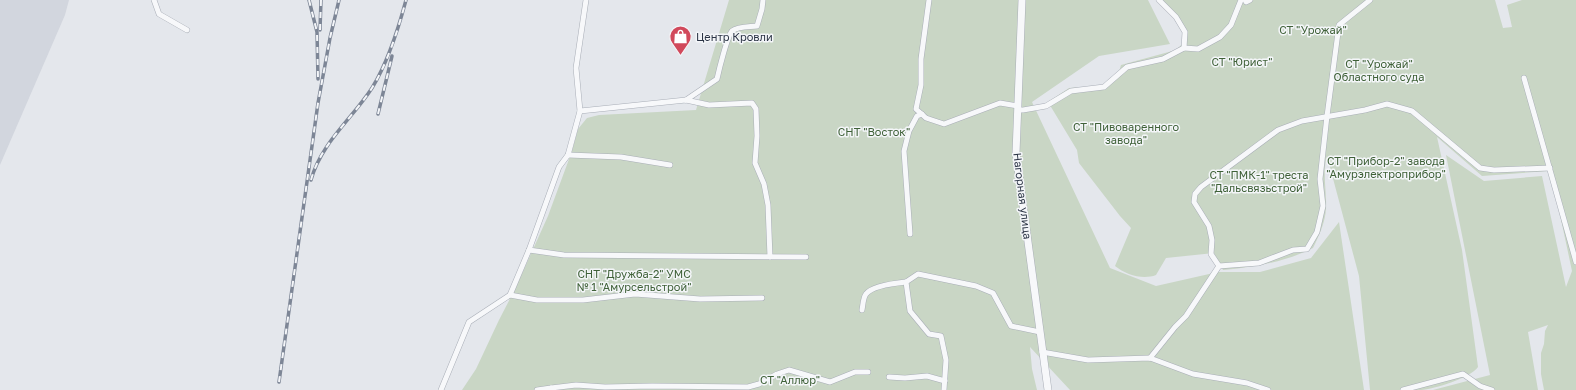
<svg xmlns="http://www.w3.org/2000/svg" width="1576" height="390" viewBox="0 0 1576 390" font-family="'Golos Text',sans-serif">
<rect width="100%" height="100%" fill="#e4e7ec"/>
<!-- built -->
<polygon fill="#d2d6de" points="0,0 69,0 65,15 0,165"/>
<!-- green -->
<g fill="#c9d6c5">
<polygon points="729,0 1148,0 1170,44 1099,56 1032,102 1110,268 1156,286 1218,272 1260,272 1311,258 1339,222 1364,390 1070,390 1030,347 1032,369 1037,390 462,390 476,369 499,320 516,287 548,216 572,151 578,129 587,118 599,115 696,110"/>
<path d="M 1162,0 L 1495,0 L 1503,28 L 1512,27 L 1507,5 L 1522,0 L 1576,0 L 1576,390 L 1544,390 L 1541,374 L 1541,353 L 1544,344 L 1545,331 L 1548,325 L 1528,332 L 1538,390 L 1433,390 L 1490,375 L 1446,155 L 1484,181 L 1542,176 L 1566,287 L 1572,271 L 1559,210 L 1548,171 L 1482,176 L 1437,137 L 1462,250 L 1478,367 C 1471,378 1434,389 1421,390 C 1404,390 1387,390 1370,390 L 1359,276 L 1327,156 C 1322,173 1327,192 1326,209 C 1325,223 1319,236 1313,248 C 1285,262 1255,267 1223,270 L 1214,253 L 1166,258 L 1156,275 C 1143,280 1126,275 1115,266 L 1131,228 L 1120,216 L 1079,163 L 1077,150 L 1048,102 L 1069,88 L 1101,86 L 1119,72 L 1121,65 L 1176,50 L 1186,40 L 1187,34 Z"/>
</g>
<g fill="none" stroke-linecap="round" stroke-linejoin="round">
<defs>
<g id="minor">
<polyline points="154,0 159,14 187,30"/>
<polyline points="929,0 921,59 921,85 916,109 926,118 944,124 1000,103 1018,106"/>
<polyline points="1159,0 1176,17 1185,32 1184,48 1198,49 1220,37 1231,25 1241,0"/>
<polyline points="1245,0 1246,2 1250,0"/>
<polyline points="1524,78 1576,262"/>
<path d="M 686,100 L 717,79 C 719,70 727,37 732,31 C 738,26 750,27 757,26 L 762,9 L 763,0"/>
<polyline points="1018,110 1023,110 1046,106 1071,91 1104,87 1127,67 1163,59 1184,48"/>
<polyline points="580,111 686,100 709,105 752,103 756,109 757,136 755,163 764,184 768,205 770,257"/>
<polyline points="568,155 621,157 670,165"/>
<polyline points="910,234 904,151 909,131 917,116 922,114"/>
<polyline points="529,250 564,255 806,257"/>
<polyline points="1219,266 1211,254 1212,240 1209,226 1194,202 1195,194 1201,187 1278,130 1302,121 1365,110 1387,104 1412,111 1480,168 1494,170 1550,168"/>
<polyline points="1219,266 1259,263 1293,250 1307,249 1317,232 1323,206 1320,179 1327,116 1339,25 1370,0"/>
<polyline points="510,295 537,300 583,300 635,294 700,299 762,298"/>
<path d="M 862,310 C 863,305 863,298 866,294 C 872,286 896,283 906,282"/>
<polyline points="1042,352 1088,360 1150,358 1193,374 1247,383 1268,390"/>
<polyline points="1150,358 1175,327 1186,316 1219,266"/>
<polyline points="889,377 905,378 927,376 945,381"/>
<polyline points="441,390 469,322 510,295 529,250 559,167 568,155 580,111 576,68 586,0"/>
<polyline points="537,390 551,388"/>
<polyline points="551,390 551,388 576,385 605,387 652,386 748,387 759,384 777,374 789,370 830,382 855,372 868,372"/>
<polyline points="944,390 946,360 941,336 929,334 910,311 906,282 918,274 976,286 993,293 1011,326 1040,332"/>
<polyline points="1403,390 1463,374 1480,386 1492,390"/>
</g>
<polyline id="tertiary" points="1022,0 1016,153 1048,390"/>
</defs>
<!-- minor casing -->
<use href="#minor" stroke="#a9aeb7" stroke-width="6"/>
<!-- tertiary casing -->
<use href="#tertiary" stroke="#a9aeb7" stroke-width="8"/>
<!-- minor -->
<use href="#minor" stroke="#f7f8fa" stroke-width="5"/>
<!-- tertiary -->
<use href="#tertiary" stroke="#f7f8fa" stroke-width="7"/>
<defs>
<g id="rail">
<polyline points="309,0 317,32 318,79"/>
<polyline points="320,30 321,0"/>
<polyline points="378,114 392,56"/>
<path d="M 311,180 C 321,143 352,119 372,88 C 388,62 398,30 406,0"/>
<polyline points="279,382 318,103 330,38 339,0"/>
</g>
</defs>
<!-- rail casing -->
<use href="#rail" stroke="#7d8696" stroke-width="3.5"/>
<!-- rail -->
<use href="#rail" stroke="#f4f6f9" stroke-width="2" stroke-dasharray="6" stroke-linecap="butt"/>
</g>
<!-- icons -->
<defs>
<symbol id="shop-pin" viewBox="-11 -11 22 30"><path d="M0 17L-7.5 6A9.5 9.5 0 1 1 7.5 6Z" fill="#d1495b" stroke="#f4f6f9"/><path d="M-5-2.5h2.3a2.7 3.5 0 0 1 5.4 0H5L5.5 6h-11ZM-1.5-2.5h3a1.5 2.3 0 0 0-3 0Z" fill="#fff"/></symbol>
</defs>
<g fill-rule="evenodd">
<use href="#shop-pin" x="668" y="24" width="25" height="34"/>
</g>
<g text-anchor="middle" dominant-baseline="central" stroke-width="3" stroke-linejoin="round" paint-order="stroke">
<!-- park labels -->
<g font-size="11" fill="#3f6138" stroke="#f4f6f9">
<text x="1313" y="29">СТ "Урожай"</text>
<text x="1242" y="61">СТ "Юрист"</text>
<text x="1379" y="63">СТ "Урожай"<tspan x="1379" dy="13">Областного суда</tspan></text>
<text x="1126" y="126">СТ "Пивоваренного<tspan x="1126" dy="13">завода"</tspan></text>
<text x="874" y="131">СНТ "Восток"</text>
<text x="1386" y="160">СТ "Прибор-2" завода<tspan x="1386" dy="13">"Амурэлектроприбор"</tspan></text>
<text x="1259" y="174">СТ "ПМК-1" треста<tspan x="1259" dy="13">"Дальсвязьстрой"</tspan></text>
<text x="634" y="273">СНТ "Дружба-2" УМС<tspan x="634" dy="13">№ 1 "Амурсельстрой"</tspan></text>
<text x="790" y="379">СТ "Аллюр"</text>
</g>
<!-- poi labels -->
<g font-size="11" fill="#2b3445" stroke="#f4f6f9" text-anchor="start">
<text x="696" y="36">Центр Кровли</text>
</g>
<!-- street labels -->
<g font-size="11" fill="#2b3445" stroke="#f4f6f9">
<text transform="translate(1023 196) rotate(83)">Нагорная улица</text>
</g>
</g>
</svg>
